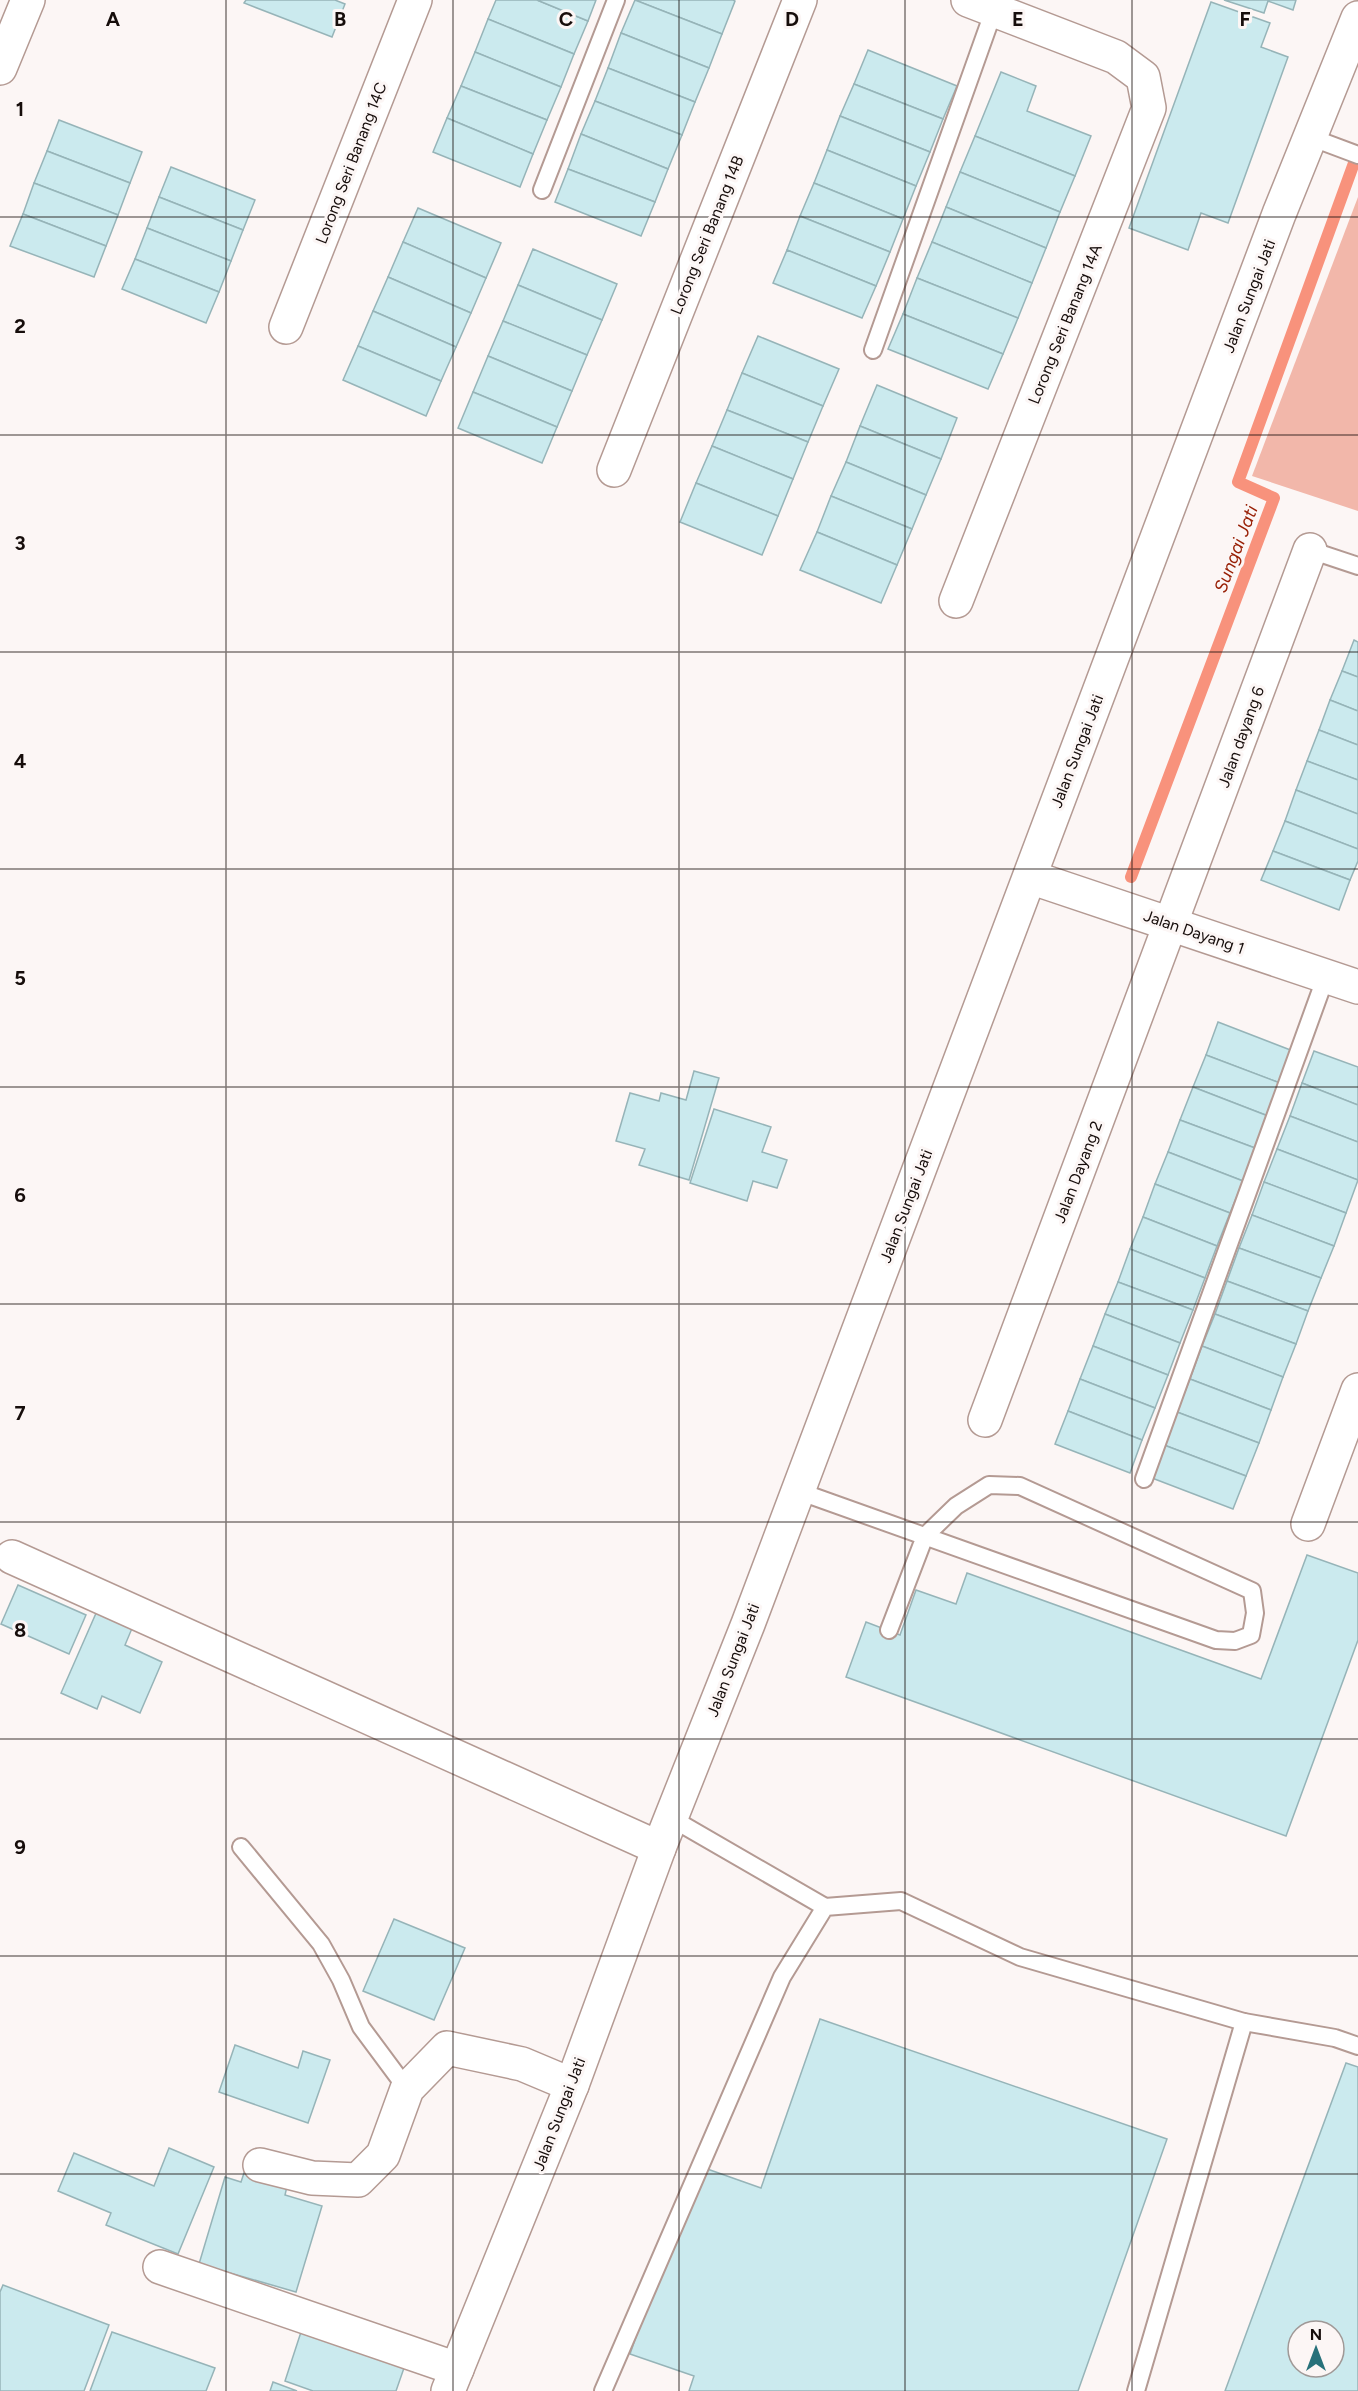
<svg xmlns="http://www.w3.org/2000/svg" width="1358" height="2391" viewBox="0 0 1358 2391" font-family="Figtree,sans-serif">
<rect width="100%" height="100%" fill="#fcf6f5"/>
<!-- green -->
<polygon fill="#f2b7aa" points="1358,197 1358,511 1252,476"/>
<g fill="none" stroke-linecap="round" stroke-linejoin="round">
<!-- stream -->
<polyline stroke="#f8927c" stroke-width="12" points="1131,877 1274,498 1238,482 1358,152"/>
</g>
<!-- building -->
<g fill="#cbeaee" stroke="#96b4b8" stroke-width="1.5" fill-rule="evenodd">
<polygon points="246,0 335,0 345,4 332,37 244,3"/>
<polygon points="496,0 537,0 588,21 574,54 488,19"/>
<polygon points="537,0 596,0 588,21"/>
<polygon points="635,0 733,0 735,1 722,34"/>
<polygon points="635,0 722,34 709,68 621,33"/>
<polygon points="1224,0 1296,0 1293,10 1268,1 1264,13"/>
<polygon points="1211,2 1270,23 1261,47 1288,57 1228,223 1201,213 1188,250 1129,228"/>
<polygon points="488,19 574,54 561,87 475,52"/>
<polygon points="621,33 709,68 695,102 608,68"/>
<polygon points="868,50 957,86 943,119 854,84"/>
<polygon points="475,52 561,87 547,120 461,86"/>
<polygon points="608,68 695,102 682,135 595,101"/>
<polygon points="1001,72 1036,86 1027,111 1091,136 1075,176 975,136"/>
<polygon points="854,84 943,119 930,152 840,116"/>
<polygon points="461,86 547,120 533,154 447,118"/>
<polygon points="595,101 682,135 668,169 581,134"/>
<polygon points="840,116 930,152 916,186 827,150"/>
<polygon points="447,118 533,154 520,187 433,152"/>
<polygon points="59,120 142,152 130,183 47,151"/>
<polygon points="581,134 668,169 655,202 568,169"/>
<polygon points="975,136 1075,176 1060,212 960,172"/>
<polygon points="827,150 916,186 903,219 814,183"/>
<polygon points="47,151 130,183 118,215 34,183"/>
<polygon points="171,167 255,200 243,230 159,197"/>
<polygon points="568,169 655,202 641,236 555,202"/>
<polygon points="960,172 1060,212 1046,248 946,207"/>
<polygon points="34,183 118,215 106,246 23,214"/>
<polygon points="814,183 903,219 890,252 800,216"/>
<polygon points="159,197 243,230 231,261 147,228"/>
<polygon points="946,207 1046,248 1032,283 932,242"/>
<polygon points="418,208 501,243 486,278 403,242"/>
<polygon points="23,214 106,246 94,277 10,246"/>
<polygon points="800,216 890,252 876,286 787,250"/>
<polygon points="147,228 231,261 219,292 135,259"/>
<polygon points="403,242 486,278 471,313 388,277"/>
<polygon points="932,242 1032,283 1018,318 917,278"/>
<polygon points="533,249 617,284 602,320 518,285"/>
<polygon points="787,250 876,286 862,318 773,283"/>
<polygon points="135,259 219,292 206,323 122,289"/>
<polygon points="388,277 471,313 456,347 373,311"/>
<polygon points="917,278 1018,318 1003,354 903,314"/>
<polygon points="518,285 602,320 587,355 503,321"/>
<polygon points="373,311 456,347 441,381 358,346"/>
<polygon points="903,314 1003,354 988,389 888,349"/>
<polygon points="503,321 587,355 572,391 488,356"/>
<polygon points="758,336 839,369 823,406 742,373"/>
<polygon points="358,346 441,381 426,416 343,380"/>
<polygon points="488,356 572,391 557,427 473,392"/>
<polygon points="742,373 823,406 808,442 727,410"/>
<polygon points="877,385 957,418 941,459 860,426"/>
<polygon points="473,392 557,427 542,463 458,428"/>
<polygon points="727,410 808,442 793,479 712,446"/>
<polygon points="860,426 941,459 926,495 846,462"/>
<polygon points="712,446 793,479 778,516 696,483"/>
<polygon points="846,462 926,495 912,529 831,496"/>
<polygon points="696,483 778,516 762,555 680,522"/>
<polygon points="831,496 912,529 897,565 817,532"/>
<polygon points="817,532 897,565 881,603 800,570"/>
<polygon points="1354,640 1358,642 1358,677 1342,671"/>
<polygon points="1342,671 1358,677 1358,711 1330,700"/>
<polygon points="1330,700 1358,711 1358,745 1319,730"/>
<polygon points="1319,730 1358,745 1358,780 1307,761"/>
<polygon points="1307,761 1358,780 1358,814 1296,790"/>
<polygon points="1296,790 1358,814 1358,849 1285,821"/>
<polygon points="1285,821 1358,849 1358,861 1350,880 1273,851"/>
<polygon points="1273,851 1350,880 1339,910 1261,880"/>
<polygon points="1218,1022 1293,1051 1280,1083 1206,1055"/>
<polygon points="1314,1051 1358,1067 1358,1105 1302,1083"/>
<polygon points="1206,1055 1280,1083 1268,1116 1193,1087"/>
<polygon points="694,1071 719,1078 689,1180 639,1165 645,1149 616,1141 630,1093 659,1101 661,1093 686,1100"/>
<polygon points="1302,1083 1358,1105 1358,1142 1290,1116"/>
<polygon points="1193,1087 1268,1116 1255,1148 1180,1120"/>
<polygon points="714,1109 771,1127 762,1152 787,1160 777,1188 753,1181 747,1201 690,1183"/>
<polygon points="1290,1116 1358,1142 1358,1180 1277,1149"/>
<polygon points="1180,1120 1255,1148 1243,1181 1168,1152"/>
<polygon points="1277,1149 1358,1180 1346,1213 1264,1182"/>
<polygon points="1168,1152 1243,1181 1230,1213 1155,1184"/>
<polygon points="1264,1182 1346,1213 1334,1246 1252,1215"/>
<polygon points="1155,1184 1230,1213 1217,1246 1143,1217"/>
<polygon points="1252,1215 1334,1246 1321,1278 1239,1248"/>
<polygon points="1143,1217 1217,1246 1205,1278 1130,1249"/>
<polygon points="1239,1248 1321,1278 1308,1311 1227,1281"/>
<polygon points="1130,1249 1205,1278 1193,1310 1118,1282"/>
<polygon points="1227,1281 1308,1311 1296,1344 1215,1314"/>
<polygon points="1118,1282 1193,1310 1180,1343 1105,1314"/>
<polygon points="1105,1314 1180,1343 1168,1375 1093,1346"/>
<polygon points="1215,1314 1296,1344 1283,1377 1202,1346"/>
<polygon points="1093,1346 1168,1375 1155,1408 1080,1379"/>
<polygon points="1202,1346 1283,1377 1271,1410 1190,1379"/>
<polygon points="1080,1379 1155,1408 1142,1440 1068,1411"/>
<polygon points="1190,1379 1271,1410 1259,1443 1177,1412"/>
<polygon points="1068,1411 1142,1440 1130,1473 1055,1444"/>
<polygon points="1177,1412 1259,1443 1246,1476 1164,1445"/>
<polygon points="1164,1445 1246,1476 1233,1509 1152,1478"/>
<polygon points="1307,1555 1358,1573 1358,1640 1286,1836 846,1677 866,1622 900,1635 916,1590 956,1604 967,1573 1261,1679"/>
<polygon points="18,1585 86,1615 69,1654 1,1624"/>
<polygon points="97,1611 133,1626 125,1645 162,1662 140,1713 102,1696 97,1709 61,1693"/>
<polygon points="394,1919 465,1948 434,2020 363,1991"/>
<polygon points="820,2019 1167,2139 1078,2391 689,2391 694,2376 630,2354 696,2165 761,2188"/>
<polygon points="235,2045 298,2068 303,2051 330,2060 308,2123 219,2092"/>
<path d="M 1346,2063 L 1358,2067 L 1358,2391 L 1225,2391 ZM 1298,2331 L 1334,2331 L 1334,2367 L 1298,2367 Z"/>
<polygon points="169,2148 214,2167 178,2254 106,2225 111,2213 58,2191 74,2153 154,2186"/>
<polygon points="245,2170 288,2182 285,2195 322,2206 296,2292 199,2264 225,2177 241,2182"/>
<polygon points="3,2285 109,2325 84,2391 0,2391 0,2292"/>
<polygon points="112,2332 215,2368 206,2391 90,2391"/>
<polygon points="301,2332 404,2368 396,2391 313,2391 285,2381"/>
<polygon points="273,2382 297,2391 270,2391"/>
</g>
<g fill="none" stroke-linecap="round" stroke-linejoin="round">
<defs>
<g id="service">
<polyline points="1310,137 1358,155"/>
<polyline points="542,190 616,0"/>
<polyline points="873,350 994,10"/>
<polyline points="1310,550 1358,566"/>
<polyline points="1144,1479 1326,976"/>
<polyline points="798,1491 1216,1640 1235,1641 1251,1635 1255,1613 1252,1591 1020,1486 989,1485 956,1506 925,1536 889,1630"/>
<polyline points="671,1818 825,1907"/>
<polyline points="241,1847 321,1944 341,1980 361,2027 407,2089"/>
<polyline points="603,2391 782,1977 825,1907 901,1901 1020,1957 1244,2022 1335,2038 1358,2046"/>
<polyline points="1136,2391 1244,2022"/>
</g>
<g id="minor">
<polyline points="0,68 28,0"/>
<polyline points="286,327 415,0"/>
<polyline points="614,470 800,0"/>
<polyline points="956,601 1149,108 1143,77 1116,57 968,0"/>
<polyline points="1030,877 1358,987"/>
<polyline points="985,1420 1310,550"/>
<polyline points="1308,1524 1358,1390"/>
<polyline points="12,1557 659,1848"/>
<polyline points="260,2165 312,2178 358,2180 383,2155 407,2089 447,2048 522,2064 572,2085"/>
<polyline points="160,2267 457,2369"/>
</g>
<polyline id="secondary" points="448,2391 572,2085 659,1848 748,1624 1279,214 1358,18"/>
</defs>
<!-- service casing -->
<use href="#service" stroke="#b49a93" stroke-width="20"/>
<!-- minor casing -->
<use href="#minor" stroke="#b49a93" stroke-width="36"/>
<!-- secondary casing -->
<use href="#secondary" stroke="#b49a93" stroke-width="36"/>
<!-- service -->
<use href="#service" stroke="#fff" stroke-width="16"/>
<!-- minor -->
<use href="#minor" stroke="#fff" stroke-width="33"/>
<!-- secondary -->
<use href="#secondary" stroke="#fff" stroke-width="33"/>
</g>
<!-- grid -->
<path fill="none" stroke="#160d0b" stroke-width="1.5" stroke-opacity="0.55" d="M 226,0 L 226,2391M 453,0 L 453,2391M 679,0 L 679,2391M 905,0 L 905,2391M 1132,0 L 1132,2391M 0,217 L 1358,217M 0,435 L 1358,435M 0,652 L 1358,652M 0,869 L 1358,869M 0,1087 L 1358,1087M 0,1304 L 1358,1304M 0,1522 L 1358,1522M 0,1739 L 1358,1739M 0,1956 L 1358,1956M 0,2174 L 1358,2174"/>
<g text-anchor="middle" dominant-baseline="central" stroke-width="6" stroke-linejoin="round" paint-order="stroke">
<!-- street labels -->
<g font-size="16" fill="#160d0b" stroke="#fcf6f5">
<text transform="translate(351 163) rotate(-69)">Lorong Seri Banang 14C</text>
<text transform="translate(707 235) rotate(-68)">Lorong Seri Banang 14B</text>
<text transform="translate(1249 296) rotate(-69)">Jalan Sungai Jati</text>
<text transform="translate(1065 324) rotate(-68)">Lorong Seri Banang 14A</text>
<text transform="translate(1241 737) rotate(-70)">Jalan dayang 6</text>
<text transform="translate(1077 751) rotate(-69)">Jalan Sungai Jati</text>
<text transform="translate(1194 932) rotate(19)">Jalan Dayang 1</text>
<text transform="translate(1078 1172) rotate(-69)">Jalan Dayang 2</text>
<text transform="translate(906 1206) rotate(-69)">Jalan Sungai Jati</text>
<text transform="translate(733 1660) rotate(-69)">Jalan Sungai Jati</text>
<text transform="translate(559 2114) rotate(-69)">Jalan Sungai Jati</text>
</g>
<!-- water labels -->
<g font-size="18" font-style="italic" fill="#982006" stroke="#fcf6f5">
<text transform="translate(1236 549) rotate(-69)">Sungai Jati</text>
</g>
</g>
<g font-size="20" text-anchor="middle" font-weight="bold" fill="#160d0b" stroke="#fcf6f5" stroke-width="6" stroke-linejoin="round" paint-order="stroke">
<text x="113" y="26">A</text>
<text x="340" y="26">B</text>
<text x="566" y="26">C</text>
<text x="792" y="26">D</text>
<text x="1018" y="26">E</text>
<text x="1245" y="26">F</text>
<text x="20" y="116">1</text>
<text x="20" y="333">2</text>
<text x="20" y="550">3</text>
<text x="20" y="768">4</text>
<text x="20" y="985">5</text>
<text x="20" y="1202">6</text>
<text x="20" y="1420">7</text>
<text x="20" y="1637">8</text>
<text x="20" y="1854">9</text>
</g>
<!-- north arrow -->
<g transform="translate(1316 2349)"><circle r="28" fill="#fcf6f5" stroke="#a09997" stroke-width="1.5"/>
<path d="M0-4.5L10 22L0 15L-10 22Z" fill="#28717a"/>
<text y="-9" font-size="16" font-weight="bold" text-anchor="middle" fill="#160d0b">N</text>
</g>
</svg>
